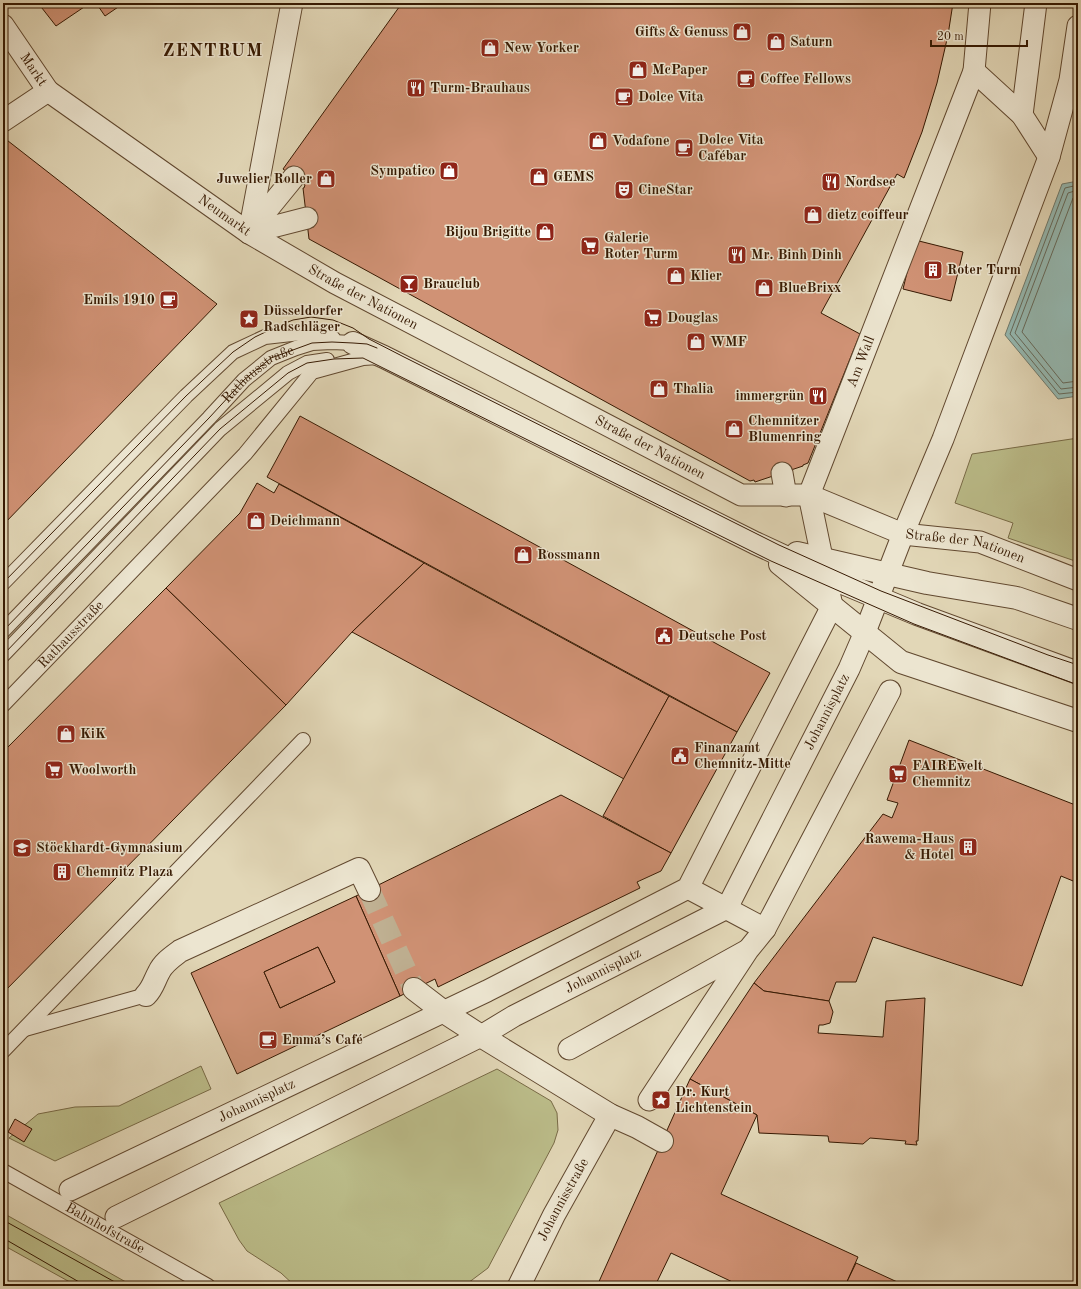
<svg xmlns="http://www.w3.org/2000/svg" width="1081" height="1289" viewBox="0 0 1081 1289" font-family="'Old Standard TT',serif">
<rect width="100%" height="100%" fill="#e2d7b7"/>
<filter id="stains"><feTurbulence type="fractalNoise" baseFrequency=".005" numOctaves="4"/><feColorMatrix values="0 0 0 0 .2 0 0 0 0 .09 0 0 0 0 .02 0 0 0 .5 -.17"/></filter>
<radialGradient id="worn" r=".72"><stop offset=".6" stop-color="#630" stop-opacity="0"/><stop offset="1" stop-color="#630" stop-opacity=".3"/></radialGradient>
<!-- green -->
<g fill="#bbbc89" stroke="#786a46">
<polygon points="1078,438 1078,562 1008,538 1013,523 955,503 972,454"/>
<polygon points="201,1066 211,1089 55,1161 9,1138 38,1114 75,1107 119,1106"/>
<polygon points="497,1069 551,1101 557,1113 558,1130 554,1143 488,1268 464,1286 295,1286 281,1273 247,1251 239,1240 219,1203"/>
<polygon points="3,1213 133,1286 77,1286 3,1245"/>
</g>
<!-- water -->
<polygon fill="#95b9b2" stroke="#6f796c" points="1078,181 1078,396 1058,399 1005,335 1062,184"/>
<g fill="none" stroke-linecap="round" stroke-linejoin="round">
<!-- shore -->
<g stroke="#66695a" stroke-width="1">
<polyline points="1078,185 1065,188 1010,334 1059,394 1078,392"/>
<polyline points="1078,190 1068,193 1015,333 1061,389 1078,387"/>
<polyline points="1078,196 1073,198 1022,332 1063,383 1078,381"/>
</g>
</g>
<!-- building -->
<g fill="#d09275" stroke="#361902" fill-rule="evenodd">
<polygon points="38,3 90,3 56,26"/>
<polygon points="96,3 124,3 105,16"/>
<polygon points="402,3 953,3 948,35 937,83 922,132 904,178 897,174 821,313 860,334 808,463 803,465 803,466 755,482 754,480 750,481 309,239 303,188 304,188 305,185 283,169"/>
<polygon points="3,137 217,304 3,525"/>
<polygon points="915,240 963,252 951,301 903,289"/>
<polygon points="300,416 770,673 737,732 267,477"/>
<polygon points="257,483 274,493 279,484 424,563 352,632 286,705 166,588 240,513"/>
<polygon points="424,563 669,696 624,779 352,632"/>
<polygon points="166,588 286,705 3,993 3,752"/>
<polygon points="669,696 737,732 671,853 603,816"/>
<polygon points="909,740 1078,806 1078,883 1061,876 1022,986 873,937 856,982 836,982 829,1001 764,991 754,983 883,814 892,818 898,803 887,800"/>
<polygon points="561,795 671,853 661,871 637,882 640,888 438,987 435,979 400,996 356,896"/>
<path d="M 356,896 L 400,996 L 237,1074 L 191,973 ZM 318,947 L 335,982 L 280,1008 L 264,972 Z"/>
<polygon points="318,947 335,982 280,1008 264,972"/>
<polygon points="754,983 764,991 829,1001 833,1012 830,1023 823,1025 819,1025 818,1033 883,1037 886,1001 925,998 918,1141 916,1141 917,1145 905,1144 906,1141 870,1138 863,1144 829,1142 828,1136 759,1133 757,1115 690,1079"/>
<polygon points="690,1079 757,1115 721,1194 858,1257 845,1286 741,1286 671,1253 655,1286 597,1286"/>
<polygon points="15,1119 32,1129 24,1142 8,1132"/>
<polygon points="856,1263 906,1286 845,1286"/>
</g>
<g fill="none" stroke-linecap="round" stroke-linejoin="round">
<!-- minor-tunnel -->
<polyline stroke="#c0b193" stroke-width="22" stroke-dasharray="22 11" stroke-linecap="butt" points="369,890 414,989"/>
<defs>
<g id="service">
<polyline points="3,583 186,396 233,352 265,337 309,332 333,338"/>
<polyline points="3,631 209,418 244,380 271,358 296,348 312,343 332,342 353,343"/>
<polyline points="3,655 220,429 288,373 307,363 327,360"/>
<path id="s1" d="M 3,705 L 245,454 L 312,372 L 363,358 L 379,357"/>
<polyline points="25,1029 146,995"/>
<polyline points="3,1051 303,740"/>
<path id="s2" d="M 3,1171 L 208,1286"/>
</g>
<g id="pedestrian">
<path id="s3" d="M 3,25 L 48,91 L 3,121"/>
<polyline points="974,71 980,3"/>
<path id="s4" d="M 48,91 L 249,233 L 335,283 L 741,495 L 809,495 L 903,534 L 980,542 L 1078,580"/>
<polyline points="1022,115 1036,3"/>
<polyline points="250,231 294,177"/>
<polyline points="249,233 292,3"/>
<polyline points="249,233 307,218"/>
<polyline points="782,473 786,496"/>
<polyline points="688,888 765,929"/>
<polyline points="569,1049 746,951"/>
<polyline points="649,1100 748,950 765,929 890,691"/>
<path id="s5" d="M 70,1190 L 487,991 L 688,888 L 832,606 L 809,495 L 974,71 L 1022,115 L 1049,157 L 1070,80 L 1078,26"/>
<path id="s6" d="M 116,1217 L 481,1036 L 514,1016 L 727,908 L 849,669 L 865,632 L 903,534 L 943,439 L 1049,157"/>
</g>
<g id="minor">
<polyline points="353,343 384,357 755,543 826,576 917,614 1078,673"/>
<polyline points="797,553 927,583 1017,598 1078,619"/>
<polyline points="780,564 901,662 1078,721"/>
<polyline points="414,989 444,1012 481,1036 610,1115 637,1127 662,1141"/>
<path d="M 146,995 C 153,988 154,981 159,972 C 163,963 172,957 180,951 L 359,869 L 369,890"/>
<path id="s7" d="M 519,1286 L 554,1215 L 610,1115"/>
</g>
</defs>
<!-- service casing -->
<use href="#service" stroke="#61482f" stroke-width="16"/>
<!-- pedestrian casing -->
<use href="#pedestrian" stroke="#61482f" stroke-width="23"/>
<!-- minor casing -->
<use href="#minor" stroke="#61482f" stroke-width="24"/>
<!-- service -->
<use href="#service" stroke="#ece5d0" stroke-width="14"/>
<!-- pedestrian -->
<use href="#pedestrian" stroke="#ece5d0" stroke-width="21"/>
<!-- minor -->
<use href="#minor" stroke="#ece5d0" stroke-width="22"/>
<!-- tram -->
<g stroke="#361902" stroke-width="1">
<polyline points="3,583 186,396 233,352 255,337 278,326 293,320 311,317 333,320 353,328 369,339 404,357 779,545 881,591 1048,655 1078,665"/>
<path id="s8" d="M 3,631 L 209,418 L 244,380 L 271,358 L 312,343 L 332,342 L 353,343 L 367,344 L 377,348"/>
<polyline points="3,655 220,429 288,373 307,363 334,359 363,358 771,561 914,624 1078,685"/>
<polyline points="3,1220 122,1286"/>
<polyline points="3,1238 86,1286"/>
</g>
</g>
<!-- icons -->
<defs>
<symbol id="shop-square" viewBox="-11 -11 22 22"><rect x="-9" y="-9" width="18" height="18" rx="4" fill="#8f2418" stroke="#ece5d0"/><path d="M-5-2.5h2.3a2.7 3.5 0 0 1 5.4 0H5L5.5 6h-11ZM-1.5-2.5h3a1.5 2.3 0 0 0-3 0Z" fill="#fff"/></symbol>
<symbol id="cafe-square" viewBox="-11 -11 22 22"><rect x="-9" y="-9" width="18" height="18" rx="4" fill="#8f2418" stroke="#ece5d0"/><path d="M-5.5-4.5H6V0H3Q3 3.5 0 3.5H-2.5Q-5.5 3.5-5.5 0ZM3-3.2v2h1.7v-2ZM-6 4.5H4V6H-6Z" fill="#fff"/></symbol>
<symbol id="restaurant-square" viewBox="-11 -11 22 22"><rect x="-9" y="-9" width="18" height="18" rx="4" fill="#8f2418" stroke="#ece5d0"/><path d="M-5-6h1v4h1v-4h1v4h1v-4h1v5L-1.5 .5V6h-2V.5L-5-1ZM5-6V6H3V1.5H1.5Q1.5-4 5-6Z" fill="#fff"/></symbol>
<symbol id="theatre-square" viewBox="-11 -11 22 22"><rect x="-9" y="-9" width="18" height="18" rx="4" fill="#8f2418" stroke="#ece5d0"/><path d="M-5-5.5Q0-4 5-5.5V0Q5 5 0 6Q-5 5-5 0ZM-3.3-2.5H-1v1.5H-3.3ZM1-2.5H3.3v1.5H1ZM-2.8 1Q0 5.5 2.8 1Z" fill="#fff"/></symbol>
<symbol id="supermarket-square" viewBox="-11 -11 22 22"><rect x="-9" y="-9" width="18" height="18" rx="4" fill="#8f2418" stroke="#ece5d0"/><path d="M-6-5.5h2.5l.6 2H6L4.5 2H-2.5L-4.4-4H-6ZM-1.5 3.2a1.3 1.3 0 1 0 .1 0ZM3 3.2a1.3 1.3 0 1 0 .1 0Z" fill="#fff"/></symbol>
<symbol id="building-square" viewBox="-11 -11 22 22"><rect x="-9" y="-9" width="18" height="18" rx="4" fill="#8f2418" stroke="#ece5d0"/><path d="M-4-6H4V6H1V3H-1V6H-4ZM-2.5-4.3h1.7v1.8h-1.7ZM.8-4.3h1.7v1.8H.8ZM-2.5-1h1.7V.8h-1.7ZM.8-1h1.7V.8H.8Z" fill="#fff"/></symbol>
<symbol id="bar-square" viewBox="-11 -11 22 22"><rect x="-9" y="-9" width="18" height="18" rx="4" fill="#8f2418" stroke="#ece5d0"/><path d="M-6-5H6L.8 .8V4.5H3.5V6h-7V4.5H-.8V.8Z" fill="#fff"/></symbol>
<symbol id="sight-square" viewBox="-11 -11 22 22"><rect x="-9" y="-9" width="18" height="18" rx="4" fill="#8f2418" stroke="#ece5d0"/><path d="M0-6L1.8-2.2L6-1.7L2.9 1.2L3.7 5.4L0 3.3L-3.7 5.4L-2.9 1.2L-6-1.7L-1.8-2.2Z" fill="#fff"/></symbol>
<symbol id="civic-square" viewBox="-11 -11 22 22"><rect x="-9" y="-9" width="18" height="18" rx="4" fill="#8f2418" stroke="#ece5d0"/><path d="M-.6-6.5H3V-4.5H.6V-3L4-1V1h2V6H-6V1h2V-1L-.6-3ZM-1.2 2.5V6h2.4V2.5Z" fill="#fff"/></symbol>
<symbol id="school-square" viewBox="-11 -11 22 22"><rect x="-9" y="-9" width="18" height="18" rx="4" fill="#8f2418" stroke="#ece5d0"/><path d="M0-5L7-2L0 1L-7-2ZM-4 1L0 2.5L4 1V4Q0 6-4 4Z" fill="#fff"/></symbol>
</defs>
<g fill-rule="evenodd">
<use href="#shop-square" x="731" y="21" width="22" height="22"/>
<use href="#shop-square" x="765" y="31" width="22" height="22"/>
<use href="#shop-square" x="479" y="37" width="22" height="22"/>
<use href="#shop-square" x="627" y="59" width="22" height="22"/>
<use href="#cafe-square" x="735" y="68" width="22" height="22"/>
<use href="#restaurant-square" x="405" y="77" width="22" height="22"/>
<use href="#cafe-square" x="613" y="86" width="22" height="22"/>
<use href="#shop-square" x="587" y="130" width="22" height="22"/>
<use href="#cafe-square" x="673" y="137" width="22" height="22"/>
<use href="#shop-square" x="438" y="160" width="22" height="22"/>
<use href="#shop-square" x="528" y="166" width="22" height="22"/>
<use href="#shop-square" x="315" y="168" width="22" height="22"/>
<use href="#restaurant-square" x="820" y="171" width="22" height="22"/>
<use href="#theatre-square" x="613" y="179" width="22" height="22"/>
<use href="#shop-square" x="802" y="204" width="22" height="22"/>
<use href="#shop-square" x="534" y="221" width="22" height="22"/>
<use href="#supermarket-square" x="579" y="235" width="22" height="22"/>
<use href="#restaurant-square" x="726" y="244" width="22" height="22"/>
<use href="#building-square" x="922" y="259" width="22" height="22"/>
<use href="#shop-square" x="665" y="265" width="22" height="22"/>
<use href="#bar-square" x="398" y="273" width="22" height="22"/>
<use href="#shop-square" x="753" y="277" width="22" height="22"/>
<use href="#cafe-square" x="158" y="289" width="22" height="22"/>
<use href="#supermarket-square" x="642" y="307" width="22" height="22"/>
<use href="#sight-square" x="238" y="308" width="22" height="22"/>
<use href="#shop-square" x="685" y="331" width="22" height="22"/>
<use href="#shop-square" x="648" y="378" width="22" height="22"/>
<use href="#restaurant-square" x="807" y="385" width="22" height="22"/>
<use href="#shop-square" x="723" y="418" width="22" height="22"/>
<use href="#shop-square" x="245" y="510" width="22" height="22"/>
<use href="#shop-square" x="512" y="544" width="22" height="22"/>
<use href="#civic-square" x="653" y="625" width="22" height="22"/>
<use href="#shop-square" x="55" y="723" width="22" height="22"/>
<use href="#civic-square" x="669" y="745" width="22" height="22"/>
<use href="#supermarket-square" x="43" y="759" width="22" height="22"/>
<use href="#supermarket-square" x="887" y="763" width="22" height="22"/>
<use href="#building-square" x="957" y="836" width="22" height="22"/>
<use href="#school-square" x="11" y="837" width="22" height="22"/>
<use href="#building-square" x="51" y="861" width="22" height="22"/>
<use href="#cafe-square" x="257" y="1029" width="22" height="22"/>
<use href="#sight-square" x="650" y="1089" width="22" height="22"/>
</g>
<g text-anchor="middle" dominant-baseline="central" stroke-width="3" stroke-linejoin="round" paint-order="stroke">
<!-- poi labels -->
<g font-size="14" font-weight="bold" fill="#361902" stroke="#ece5d0" text-anchor="start">
<text x="728" y="32" text-anchor="end">Gifts &amp; Genuss</text>
<text x="790" y="42">Saturn</text>
<text x="504" y="48">New Yorker</text>
<text x="652" y="70">McPaper</text>
<text x="760" y="79">Coffee Fellows</text>
<text x="430" y="88">Turm-Brauhaus</text>
<text x="638" y="97">Dolce Vita</text>
<text x="698" y="140">Dolce Vita<tspan x="698" dy="16">Cafébar</tspan></text>
<text x="612" y="141">Vodafone</text>
<text x="435" y="171" text-anchor="end">Sympatico</text>
<text x="553" y="177">GEMS</text>
<text x="312" y="179" text-anchor="end">Juwelier Roller</text>
<text x="845" y="182">Nordsee</text>
<text x="638" y="190">CineStar</text>
<text x="827" y="215">dietz coiffeur</text>
<text x="531" y="232" text-anchor="end">Bijou Brigitte</text>
<text x="604" y="238">Galerie<tspan x="604" dy="16">Roter Turm</tspan></text>
<text x="751" y="255">Mr. Binh Dinh</text>
<text x="947" y="270">Roter Turm</text>
<text x="690" y="276">Klier</text>
<text x="423" y="284">Brauclub</text>
<text x="778" y="288">BlueBrixx</text>
<text x="155" y="300" text-anchor="end">Emils 1910</text>
<text x="263" y="311">Düsseldorfer<tspan x="263" dy="16">Radschläger</tspan></text>
<text x="667" y="318">Douglas</text>
<text x="710" y="342">WMF</text>
<text x="673" y="389">Thalia</text>
<text x="804" y="396" text-anchor="end">immergrün</text>
<text x="748" y="421">Chemnitzer<tspan x="748" dy="16">Blumenring</tspan></text>
<text x="270" y="521">Deichmann</text>
<text x="537" y="555">Rossmann</text>
<text x="678" y="636">Deutsche Post</text>
<text x="80" y="734">KiK</text>
<text x="694" y="748">Finanzamt<tspan x="694" dy="16">Chemnitz-Mitte</tspan></text>
<text x="912" y="766">FAIREwelt<tspan x="912" dy="16">Chemnitz</tspan></text>
<text x="68" y="770">Woolworth</text>
<text x="954" y="839" text-anchor="end">Rawema-Haus<tspan x="954" dy="16">&amp; Hotel</tspan></text>
<text x="36" y="848">Stöckhardt-Gymnasium</text>
<text x="76" y="872">Chemnitz Plaza</text>
<text x="282" y="1040">Emma’s Café</text>
<text x="675" y="1092">Dr. Kurt<tspan x="675" dy="16">Lichtenstein</tspan></text>
</g>
<!-- street labels -->
<g font-size="14" fill="#361902" stroke="#ece5d0">
<text stroke="none"><textPath href="#s3" startOffset="54">Markt</textPath></text>
<text stroke="none"><textPath href="#s4" startOffset="216">Neumarkt</textPath></text>
<text stroke="none"><textPath href="#s4" startOffset="377">Straße der Nationen</textPath></text>
<text stroke="none"><textPath href="#s5" startOffset="1261">Am Wall</textPath></text>
<text stroke="none"><textPath href="#s8" startOffset="363">Rathausstraße</textPath></text>
<text stroke="none"><textPath href="#s4" startOffset="701">Straße der Nationen</textPath></text>
<text stroke="none"><textPath href="#s4" startOffset="1037">Straße der Nationen</textPath></text>
<text stroke="none"><textPath href="#s1" startOffset="98">Rathausstraße</textPath></text>
<text stroke="none"><textPath href="#s6" startOffset="905">Johannisplatz</textPath></text>
<text stroke="none"><textPath href="#s6" startOffset="546">Johannisplatz</textPath></text>
<text stroke="none"><textPath href="#s5" startOffset="207">Johannisplatz</textPath></text>
<text stroke="none"><textPath href="#s7" startOffset="97">Johannisstraße</textPath></text>
<text stroke="none"><textPath href="#s2" startOffset="117">Bahnhofstraße</textPath></text>
</g>
<!-- district labels -->
<g font-size="18" font-weight="bold" letter-spacing="1" fill="#361902" stroke="#ece5d0">
<text x="213" y="51">ZENTRUM</text>
</g>
</g>
<!-- margin -->
<rect width="1081" height="1289" fill="none" stroke="#e2d7b7" stroke-width="16"/>
<rect x="4" y="4" width="1073" height="1281" fill="none" stroke="#361902" stroke-width="2"/>
<rect x="8" y="8" width="1065" height="1273" fill="none" stroke="#361902"/>
<!-- scale -->
<path d="M931 40v6h96v-6" fill="none" stroke="#361902" stroke-width="2"/>
<text x="937" y="40" font-size="12" fill="#361902" stroke="#ece5d0" stroke-width="3" paint-order="stroke">20 m</text>
<rect width="100%" height="100%" filter="url(#stains)"/>
<rect width="100%" height="100%" fill="url(#worn)"/>
</svg>
